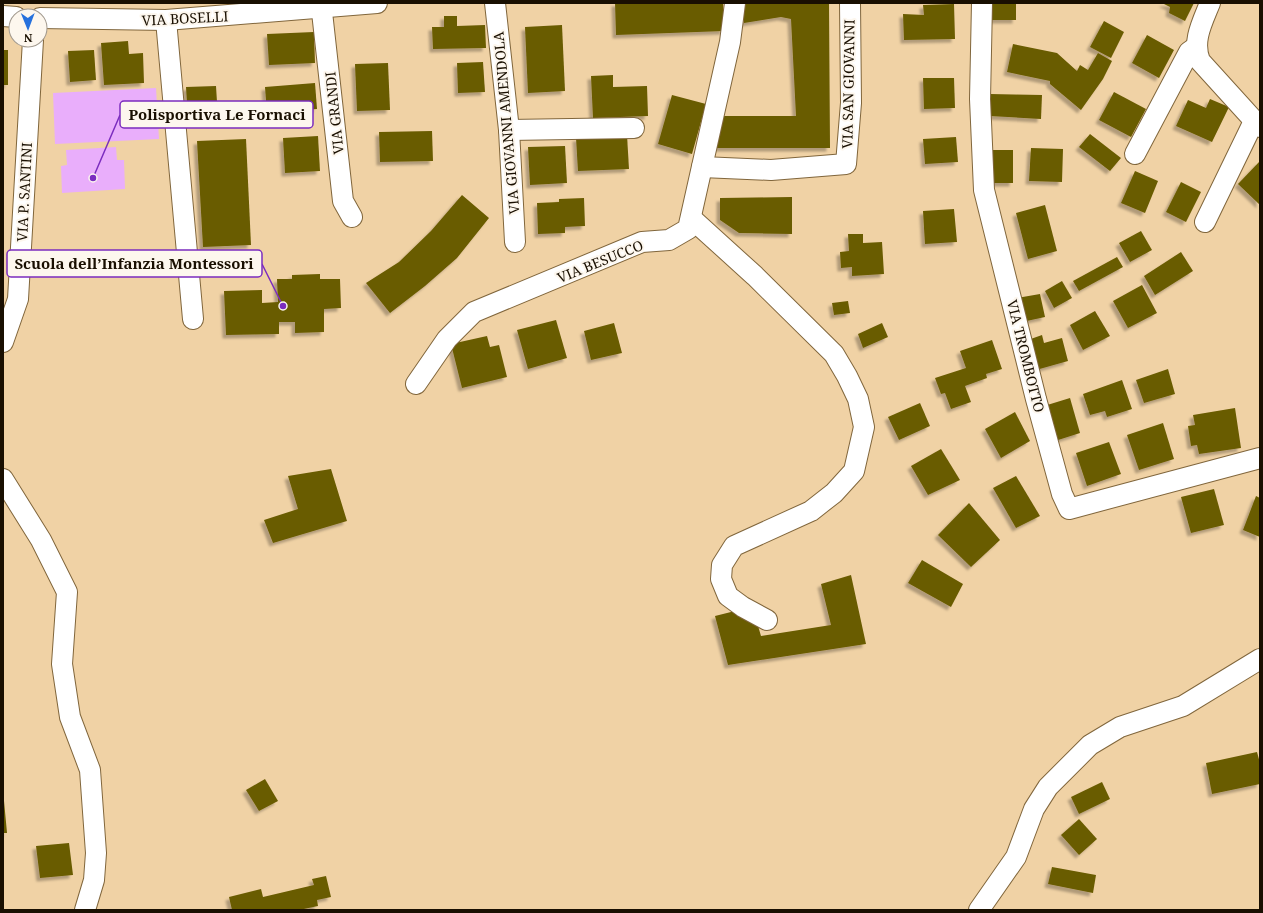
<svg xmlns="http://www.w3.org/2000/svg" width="1263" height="913" viewBox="0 0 1263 913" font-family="'Noto Serif',serif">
<defs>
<filter id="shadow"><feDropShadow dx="-3.5" dy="3.5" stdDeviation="1" flood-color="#0004"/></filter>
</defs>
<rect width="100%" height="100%" fill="#f0d2a5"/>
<!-- garden -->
<g fill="#e9aefb">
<polygon points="156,88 159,139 55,144 53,93"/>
<polygon points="116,147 117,160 124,160 125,189 62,193 61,166 67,165 66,150"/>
</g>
<!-- building -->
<g fill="#695b02" filter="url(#shadow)">
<polygon points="615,3 723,3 724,31 616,35"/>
<polygon points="742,3 829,3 830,148 716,148 718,116 796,116 791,19 781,17 744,23"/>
<rect x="988" y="3" width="28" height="17"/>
<polygon points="1162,3 1194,3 1185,21 1169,13 1170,7"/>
<polygon points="954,4 955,39 904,40 903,14 924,15 923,5"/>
<polygon points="444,16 457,16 457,26 485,25 486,48 433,49 432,27 444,27"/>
<polygon points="1104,21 1124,32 1111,58 1090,47"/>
<polygon points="562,25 565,91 528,93 525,27"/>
<polygon points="314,32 315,63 269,65 267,34"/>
<polygon points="1147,35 1174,50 1159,78 1132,63"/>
<polygon points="128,41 129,54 143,53 144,83 104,85 101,43"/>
<polygon points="1013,44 1057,53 1077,71 1080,65 1088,70 1098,53 1112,61 1103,79 1081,110 1050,84 1050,81 1007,72"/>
<rect x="3" y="50" width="5" height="35"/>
<polygon points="94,50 96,80 70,82 68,51"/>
<polygon points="483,62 485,92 458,93 457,63"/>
<polygon points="388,63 390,110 357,111 355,64"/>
<polygon points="613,75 613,87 647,86 648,116 593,118 591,76"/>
<polygon points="923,78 954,78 955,108 924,109"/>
<polygon points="315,83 317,109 267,113 265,87"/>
<polygon points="216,86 218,118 188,120 186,87"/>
<polygon points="1114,92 1146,109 1131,137 1099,120"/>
<polygon points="990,94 1042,95 1041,119 990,116"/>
<polygon points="672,95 706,104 692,154 658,144"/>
<polygon points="1210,99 1229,107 1212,142 1176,126 1188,100 1206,108"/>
<polygon points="432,131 433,161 380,162 379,132"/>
<polygon points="1090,134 1121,158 1110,171 1079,147"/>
<polygon points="627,135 629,169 578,171 576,138"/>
<polygon points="318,136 320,171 285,173 283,138"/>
<polygon points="956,137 958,162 925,164 923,139"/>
<polygon points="246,139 251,245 203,247 197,141"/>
<polygon points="565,146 567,183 530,185 528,147"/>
<polygon points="1031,148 1063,149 1062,182 1029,181"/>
<polygon points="984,150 1013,150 1013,183 994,183 994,176 989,176"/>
<polygon points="1260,161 1260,205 1238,184"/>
<polygon points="1135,171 1158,181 1145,213 1121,203"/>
<polygon points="1181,182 1201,192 1186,222 1166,212"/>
<polygon points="462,195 489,218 457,258 425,286 390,313 366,283 399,262 431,231"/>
<polygon points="792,197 792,234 739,233 720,220 720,198"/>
<polygon points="584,198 585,226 565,227 565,233 538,234 537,203 559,202 559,199"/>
<polygon points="1045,205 1057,251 1028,259 1016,213"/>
<polygon points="954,209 957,242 925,244 923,211"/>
<polygon points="1141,231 1152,250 1130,262 1119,243"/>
<polygon points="848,234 863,234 863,243 882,242 884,274 852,276 852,267 841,268 840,252 849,251"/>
<polygon points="1181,252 1193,271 1155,295 1144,276"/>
<polygon points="1117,257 1123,267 1079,291 1073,281"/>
<polygon points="320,274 320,279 340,279 341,308 324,309 324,332 295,333 295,322 279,322 279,334 226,335 224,291 262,290 262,303 278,302 277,279 292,279 292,275"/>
<polygon points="1062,281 1072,298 1054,308 1045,291"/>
<polygon points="1142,285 1157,313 1128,328 1113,301"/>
<polygon points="1040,294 1045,317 1022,322 1017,298"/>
<polygon points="848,301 850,313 834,315 832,303"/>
<polygon points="1095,311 1110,336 1083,350 1070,325"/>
<polygon points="556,320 567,358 528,369 517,330"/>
<polygon points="614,323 622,353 591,360 584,331"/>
<polygon points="882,323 888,337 863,348 858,334"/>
<polygon points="1042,335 1044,343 1062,338 1068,361 1036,370 1028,340"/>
<polygon points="487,336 490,347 499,345 507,377 462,388 451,344"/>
<polygon points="992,340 1002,369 986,374 987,378 965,386 971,402 951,409 945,393 941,394 935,378 966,368 960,351"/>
<polygon points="1168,369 1175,394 1144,403 1136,380"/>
<polygon points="1122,380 1132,409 1107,417 1105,411 1090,415 1083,394"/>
<polygon points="1070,398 1080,433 1055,441 1044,406"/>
<polygon points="920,403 930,426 899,440 888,417"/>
<polygon points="1235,408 1241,448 1199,454 1197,445 1191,446 1188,426 1195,425 1193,415"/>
<polygon points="1015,412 1030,441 1001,458 985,429"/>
<polygon points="1163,423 1174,459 1139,470 1127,435"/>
<polygon points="1109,442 1121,474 1087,486 1076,453"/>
<polygon points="941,449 960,480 928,495 911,466"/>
<polygon points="331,469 347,521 273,543 264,520 298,509 288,476"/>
<polygon points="1016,476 1040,516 1016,528 993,488"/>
<polygon points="1214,489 1224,525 1191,533 1181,497"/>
<polygon points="1256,496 1260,498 1260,537 1243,530"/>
<polygon points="969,503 1000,540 971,567 938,535"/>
<polygon points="922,560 963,584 951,607 908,583"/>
<polygon points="851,575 866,644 728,665 715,616 739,610 756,619 761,636 831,625 821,584"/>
<polygon points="1257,752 1260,763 1260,784 1212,794 1206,763"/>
<polygon points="265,779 278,801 259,811 246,790"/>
<polygon points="1102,782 1110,799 1079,814 1071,797"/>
<polygon points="3,790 7,833 3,833"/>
<polygon points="1079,819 1097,839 1079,855 1061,835"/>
<polygon points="69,843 73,875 40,878 36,846"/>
<polygon points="1052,867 1096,875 1093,893 1048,884"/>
<polygon points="326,876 331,897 317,900 318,906 299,910 232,910 229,897 261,889 263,897 314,885 312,879"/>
</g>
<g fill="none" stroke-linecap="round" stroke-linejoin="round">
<defs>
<g id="street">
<polyline points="321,3 343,201 352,217"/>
<polyline points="495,3 509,130 515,242"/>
<polyline points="982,3 980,99 984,190 1036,399 1062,494 1069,509 1260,458"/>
<path d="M 1210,3 C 1202,23 1192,41 1200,61 L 1260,127"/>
<polyline points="3,16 16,17"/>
<polyline points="40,18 166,20 377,3"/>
<polyline points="166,20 193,319"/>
<polyline points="509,130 634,128"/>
<polyline points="1135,154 1189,52 1196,47"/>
<polyline points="702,167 771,170 846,164 851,103 850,3"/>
<polyline points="691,218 755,276 834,354 847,376 858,399 864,427 854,471 834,493 811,511 734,546 722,565 721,579 728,596 743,607 767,620"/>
<polyline points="1205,222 1254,121"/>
<polyline points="3,342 18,299 33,40"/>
<polyline points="416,384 447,339 474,312 642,242 669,240 688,229 730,42 735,3"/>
<polyline points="3,479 41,540 67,592 62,664 70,717 90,770 96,853 94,880 85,910"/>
<polyline points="979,910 1016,857 1034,809 1048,787 1090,745 1120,727 1183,706 1260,659"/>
</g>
</defs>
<!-- street casing -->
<use href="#street" stroke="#80663c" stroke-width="22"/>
<!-- street -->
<use href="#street" stroke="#fff" stroke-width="20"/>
</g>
<g text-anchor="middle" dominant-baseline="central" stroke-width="4" stroke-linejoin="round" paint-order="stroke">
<!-- street labels -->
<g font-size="14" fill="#190f01" stroke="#fdf7ee">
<text transform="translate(185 18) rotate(-3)">VIA BOSELLI</text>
<text transform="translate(848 84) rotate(-89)">VIA SAN GIOVANNI</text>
<text transform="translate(334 113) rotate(-96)">VIA GRANDI</text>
<text transform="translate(506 123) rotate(-95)">VIA GIOVANNI AMENDOLA</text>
<text transform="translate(24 192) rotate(-87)">VIA P. SANTINI</text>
<text transform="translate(600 261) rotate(-22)">VIA BESUCCO</text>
<text transform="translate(1026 356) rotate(76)">VIA TROMBOTTO</text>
</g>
</g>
<!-- callouts -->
<path fill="none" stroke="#7b2cbf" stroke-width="1.5" d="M93 178L120 115M283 306L262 264"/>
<g fill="#7b2cbf" stroke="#fdf7ee" stroke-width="1.5">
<circle cx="93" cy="178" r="4"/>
<circle cx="283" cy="306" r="4"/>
</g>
<g fill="#fdf7ee" stroke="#7b2cbf" stroke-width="1.5">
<rect x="120" y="101" width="193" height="27" rx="4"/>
<rect x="7" y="250" width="255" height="27" rx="4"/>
</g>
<g font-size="15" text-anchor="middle" font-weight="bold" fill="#190f01">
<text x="217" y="120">Polisportiva Le Fornaci</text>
<text x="134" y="269">Scuola dell’Infanzia Montessori</text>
</g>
<!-- border -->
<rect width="1263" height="913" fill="none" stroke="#190f01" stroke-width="8"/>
<!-- north arrow -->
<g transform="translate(28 28) rotate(179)"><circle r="19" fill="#fdf7ee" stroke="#a29a8f"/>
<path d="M0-3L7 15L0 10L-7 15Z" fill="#2671dd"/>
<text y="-6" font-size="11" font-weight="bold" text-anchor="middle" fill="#190f01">N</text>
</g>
</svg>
